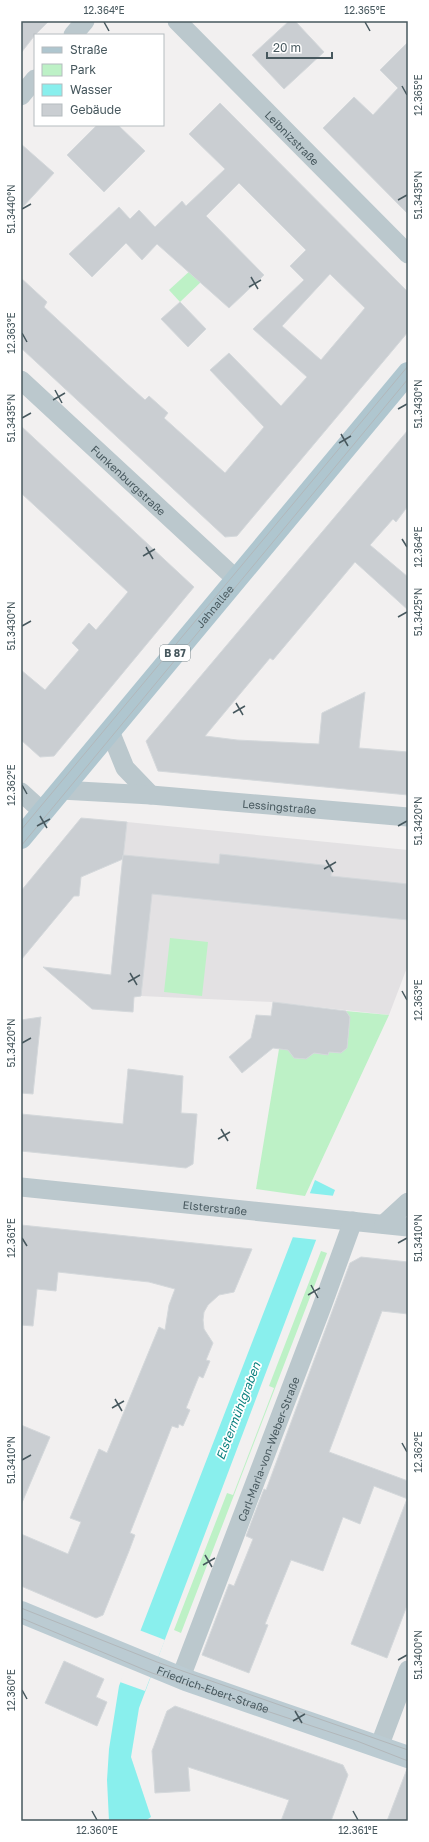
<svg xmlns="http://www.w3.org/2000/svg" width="429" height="1842" viewBox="0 0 429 1842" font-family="'Golos Text',sans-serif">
<rect width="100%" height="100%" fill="#f2f0f0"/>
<!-- education -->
<polygon fill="#e3e1e3" points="127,822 408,850 408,965 389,1015 273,1002 141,996 134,997 133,1012 107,1009"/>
<!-- green -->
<g fill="#bdf1c6">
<polygon points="192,269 203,280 180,302 169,290"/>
<polygon points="170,938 208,942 202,996 164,992"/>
<polygon points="346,1011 389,1015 305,1196 256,1189 279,1049 288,1050 294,1058 306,1059 314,1053 328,1055 329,1052 341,1053 347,1048 350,1017"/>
<polygon points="321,1251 327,1253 181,1633 174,1630 227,1493 233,1495 274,1388 269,1386"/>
</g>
<!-- water -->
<polygon fill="#89efed" points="315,1180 335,1190 139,1708 131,1757 151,1817 145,1821 109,1821 107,1780 109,1749 119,1686"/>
<!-- pier -->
<g fill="#f2f0f0">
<polygon points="308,1193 335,1196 318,1240 291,1237"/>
<polygon points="139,1630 165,1640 145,1691 120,1682"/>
</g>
<!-- building -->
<g fill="#caced2" stroke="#d4d8db" fill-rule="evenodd">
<polygon points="21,21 49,21 35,35 21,53"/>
<polygon points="289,21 295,21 324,52 284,89 252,55"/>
<polygon points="408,42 408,214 323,128 354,97 373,115 398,88 380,70"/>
<path d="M 220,103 L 408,292 L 408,332 L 237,536 L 225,537 L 21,348 L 21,278 L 47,302 L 44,307 L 125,382 L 145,400 L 149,396 L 168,413 L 164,418 L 225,473 L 264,427 L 210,370 L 229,353 L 281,406 L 307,377 L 253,329 L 304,280 L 290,266 L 306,250 L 239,183 L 206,216 L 264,275 L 229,308 L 157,244 L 142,260 L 126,243 L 92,277 L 69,254 L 119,207 L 130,219 L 139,210 L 155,227 L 182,201 L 186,206 L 225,169 L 189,134 ZM 330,274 L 365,308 L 321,360 L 282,326 Z"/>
<polygon points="97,125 118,125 145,151 104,192 67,155"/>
<polygon points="21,144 54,173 21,209"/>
<polygon points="180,302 206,329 188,347 161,319"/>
<polygon points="21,426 194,587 54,756 40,757 21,740 21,670 45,690 79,650 72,643 89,623 96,630 128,592 21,493"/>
<polygon points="408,430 408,506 396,522 393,519 370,545 408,577 408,610 355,562 273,660 270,658 205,736 237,740 319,744 322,713 365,692 359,748 408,752 408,795 158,771 146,741"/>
<polygon points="81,818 127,822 123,859 81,877 79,896 74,896 21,960 21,891"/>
<polygon points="220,854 332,866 331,876 408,884 408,920 152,894 141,996 134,997 133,1012 92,1009 43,967 111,975 123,855 219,864"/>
<polygon points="273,1002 346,1011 350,1017 347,1048 341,1053 329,1052 328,1055 314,1053 306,1059 294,1058 288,1050 273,1048 242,1073 229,1057 251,1038 256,1015 271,1016"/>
<polygon points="41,1017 33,1094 21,1093 21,1020"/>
<polygon points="128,1069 183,1076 181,1113 197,1114 193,1164 186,1168 21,1151 21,1114 123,1124"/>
<polygon points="21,1225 252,1249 234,1292 219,1295 208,1305 204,1312 203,1320 204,1329 213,1343 206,1360 210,1361 203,1378 199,1376 186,1408 190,1410 183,1426 179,1424 178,1428 172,1426 130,1533 135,1535 129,1551 103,1615 96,1618 21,1586 21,1534 68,1554 81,1522 70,1518 99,1449 107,1453 159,1327 165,1330 169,1305 175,1289 149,1282 58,1272 56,1291 37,1289 33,1326 21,1325"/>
<polygon points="361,1257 408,1262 408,1314 382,1311 329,1452 408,1481 408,1499 374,1486 360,1524 343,1517 323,1571 291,1560 265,1624 268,1625 249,1673 202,1655 229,1584 234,1586 253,1539 246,1536 264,1489 266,1490 350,1263"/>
<polygon points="21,1425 50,1437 21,1505"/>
<polygon points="407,1499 408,1499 408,1603 387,1658 351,1644"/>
<polygon points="64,1661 104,1679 96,1697 107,1702 97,1726 45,1703"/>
<polygon points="175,1706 343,1765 348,1775 331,1821 281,1821 289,1800 188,1767 190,1791 155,1793 152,1751 167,1711"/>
<polygon points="407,1769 408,1770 408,1821 387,1821"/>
</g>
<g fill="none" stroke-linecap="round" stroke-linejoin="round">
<!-- minor -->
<g stroke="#bbc8cd" stroke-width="19">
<path id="s1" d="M 177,21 L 408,254"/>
<polyline points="73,35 85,21"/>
<polyline points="21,96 35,79"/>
<path id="s2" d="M 21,380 L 236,579"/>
<polyline points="110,731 125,768 151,795"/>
<path id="s3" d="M 61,790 L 151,795 L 408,817"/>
<polyline points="21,792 43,812"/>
<path id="s4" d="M 21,1187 L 408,1227"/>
<polyline points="384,1224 408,1202"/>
<path id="s5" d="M 181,1677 L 321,1309 L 353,1221"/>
<polyline points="379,1747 408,1670"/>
</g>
<!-- secondary -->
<path stroke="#bbcbd2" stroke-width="22" id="s6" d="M 21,1612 L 186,1680 L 408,1757"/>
<!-- primary -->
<path stroke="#afc6cf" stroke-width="22" id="s7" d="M 21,838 L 408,373"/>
<!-- tram -->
<g stroke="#b2b7ba" stroke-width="1">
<polyline points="21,830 408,366"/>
<polyline points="21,846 408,379"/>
<polyline points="21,1608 157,1662 408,1750"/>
<polyline points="21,1618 152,1673 357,1741 408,1761"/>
</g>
</g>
<!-- ticks -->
<path fill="none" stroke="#47585e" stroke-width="1.5" d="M 104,22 L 109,31M 365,22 L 370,31M 402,86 L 407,95M 398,200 L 407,195M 22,209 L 31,204M 251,277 L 258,289M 249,287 L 261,280M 22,333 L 27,342M 55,390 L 62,403M 53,400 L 65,393M 398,409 L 407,404M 22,418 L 31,413M 341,434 L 348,446M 339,443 L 351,436M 402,539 L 407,547M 146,547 L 153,559M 143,556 L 155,549M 398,617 L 407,612M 22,626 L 31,621M 236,703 L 243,715M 233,713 L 245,706M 22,785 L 27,794M 40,816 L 47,828M 37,826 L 50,819M 398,826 L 407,821M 326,860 L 333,872M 324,869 L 336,862M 130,973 L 137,985M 128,982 L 140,975M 402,991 L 407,1000M 22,1043 L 31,1038M 221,1129 L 228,1141M 218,1139 L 230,1132M 22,1238 L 27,1246M 398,1243 L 407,1238M 311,1285 L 318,1298M 308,1295 L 320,1288M 115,1399 L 122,1411M 112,1408 L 124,1401M 402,1443 L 407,1452M 22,1460 L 31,1455M 205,1555 L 212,1567M 203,1565 L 215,1558M 398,1660 L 407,1655M 22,1690 L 27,1699M 295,1711 L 302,1723M 293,1721 L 305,1714M 92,1811 L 97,1820M 353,1811 L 358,1820"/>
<g text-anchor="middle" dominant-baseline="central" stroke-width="3.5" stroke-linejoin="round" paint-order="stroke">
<!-- shield labels -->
<rect fill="#fff" stroke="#7e8a8e" stroke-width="1" x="160" y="645" width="30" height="16" rx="3"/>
<g font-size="10" font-weight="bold" fill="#47585e">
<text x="175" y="653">B 87</text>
</g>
<!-- street labels -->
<g font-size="11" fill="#47585e" stroke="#fff">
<text stroke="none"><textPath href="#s1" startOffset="164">Leibnizstraße</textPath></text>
<text stroke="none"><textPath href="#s2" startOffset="147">Funkenburgstraße</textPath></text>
<text stroke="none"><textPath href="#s7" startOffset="302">Jahnallee</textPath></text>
<text stroke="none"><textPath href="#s3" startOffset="219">Lessingstraße</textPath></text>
<text stroke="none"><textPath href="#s4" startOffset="195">Elsterstraße</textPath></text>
<text stroke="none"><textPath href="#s5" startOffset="244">Carl-Maria-von-Weber-Straße</textPath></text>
<text stroke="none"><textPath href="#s6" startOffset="207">Friedrich-Ebert-Straße</textPath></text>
</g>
<!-- water labels -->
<g font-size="12" font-style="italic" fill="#0b807f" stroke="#fff">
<text transform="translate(238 1411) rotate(-69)">Elstermühlgraben</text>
</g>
</g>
<!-- border -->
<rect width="429" height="1842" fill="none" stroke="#ffffff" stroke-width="44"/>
<!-- legend -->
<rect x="34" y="34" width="130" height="92" fill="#ffffff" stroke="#b5bcbf"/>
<rect x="42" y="47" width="20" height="6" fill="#afc6cf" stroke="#b5bcbf"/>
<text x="70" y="54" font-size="12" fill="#47585e">Straße</text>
<rect x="42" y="64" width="20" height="12" fill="#bdf1c6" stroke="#b5bcbf"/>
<text x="70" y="74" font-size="12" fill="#47585e">Park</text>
<rect x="42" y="84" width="20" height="12" fill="#89efed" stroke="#b5bcbf"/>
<text x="70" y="94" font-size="12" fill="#47585e">Wasser</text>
<rect x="42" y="104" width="20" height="12" fill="#caced2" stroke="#b5bcbf"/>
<text x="70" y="114" font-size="12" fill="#47585e">Gebäude</text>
<!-- scale -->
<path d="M267 52v6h65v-6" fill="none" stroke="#47585e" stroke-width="2"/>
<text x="273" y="52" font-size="12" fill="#47585e" stroke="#ffffff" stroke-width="3" paint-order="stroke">20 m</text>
<rect x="22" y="22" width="385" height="1798" fill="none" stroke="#47585e" stroke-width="1.5"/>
<g font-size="10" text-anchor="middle" fill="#47585e">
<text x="104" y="14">12.364°E</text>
<text x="365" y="14">12.365°E</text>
<text transform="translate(418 95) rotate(-90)" y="4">12.365°E</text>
<text transform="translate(418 195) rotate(-90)" y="4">51.3435°N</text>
<text transform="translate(11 209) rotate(-90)" y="4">51.3440°N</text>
<text transform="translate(11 333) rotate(-90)" y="4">12.363°E</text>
<text transform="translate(418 404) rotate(-90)" y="4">51.3430°N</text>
<text transform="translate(11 418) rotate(-90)" y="4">51.3435°N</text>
<text transform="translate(418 547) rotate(-90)" y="4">12.364°E</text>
<text transform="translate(418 612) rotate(-90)" y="4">51.3425°N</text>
<text transform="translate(11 626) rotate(-90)" y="4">51.3430°N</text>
<text transform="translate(11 785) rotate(-90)" y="4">12.362°E</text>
<text transform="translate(418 821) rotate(-90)" y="4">51.3420°N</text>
<text transform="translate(418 1000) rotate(-90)" y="4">12.363°E</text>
<text transform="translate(11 1043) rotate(-90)" y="4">51.3420°N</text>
<text transform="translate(11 1238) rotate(-90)" y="4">12.361°E</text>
<text transform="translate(418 1238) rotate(-90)" y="4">51.3410°N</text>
<text transform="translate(418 1452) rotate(-90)" y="4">12.362°E</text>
<text transform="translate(11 1460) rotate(-90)" y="4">51.3410°N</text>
<text transform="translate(418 1655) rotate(-90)" y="4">51.3400°N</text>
<text transform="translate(11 1690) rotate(-90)" y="4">12.360°E</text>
<text x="97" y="1834">12.360°E</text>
<text x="358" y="1834">12.361°E</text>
</g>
</svg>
